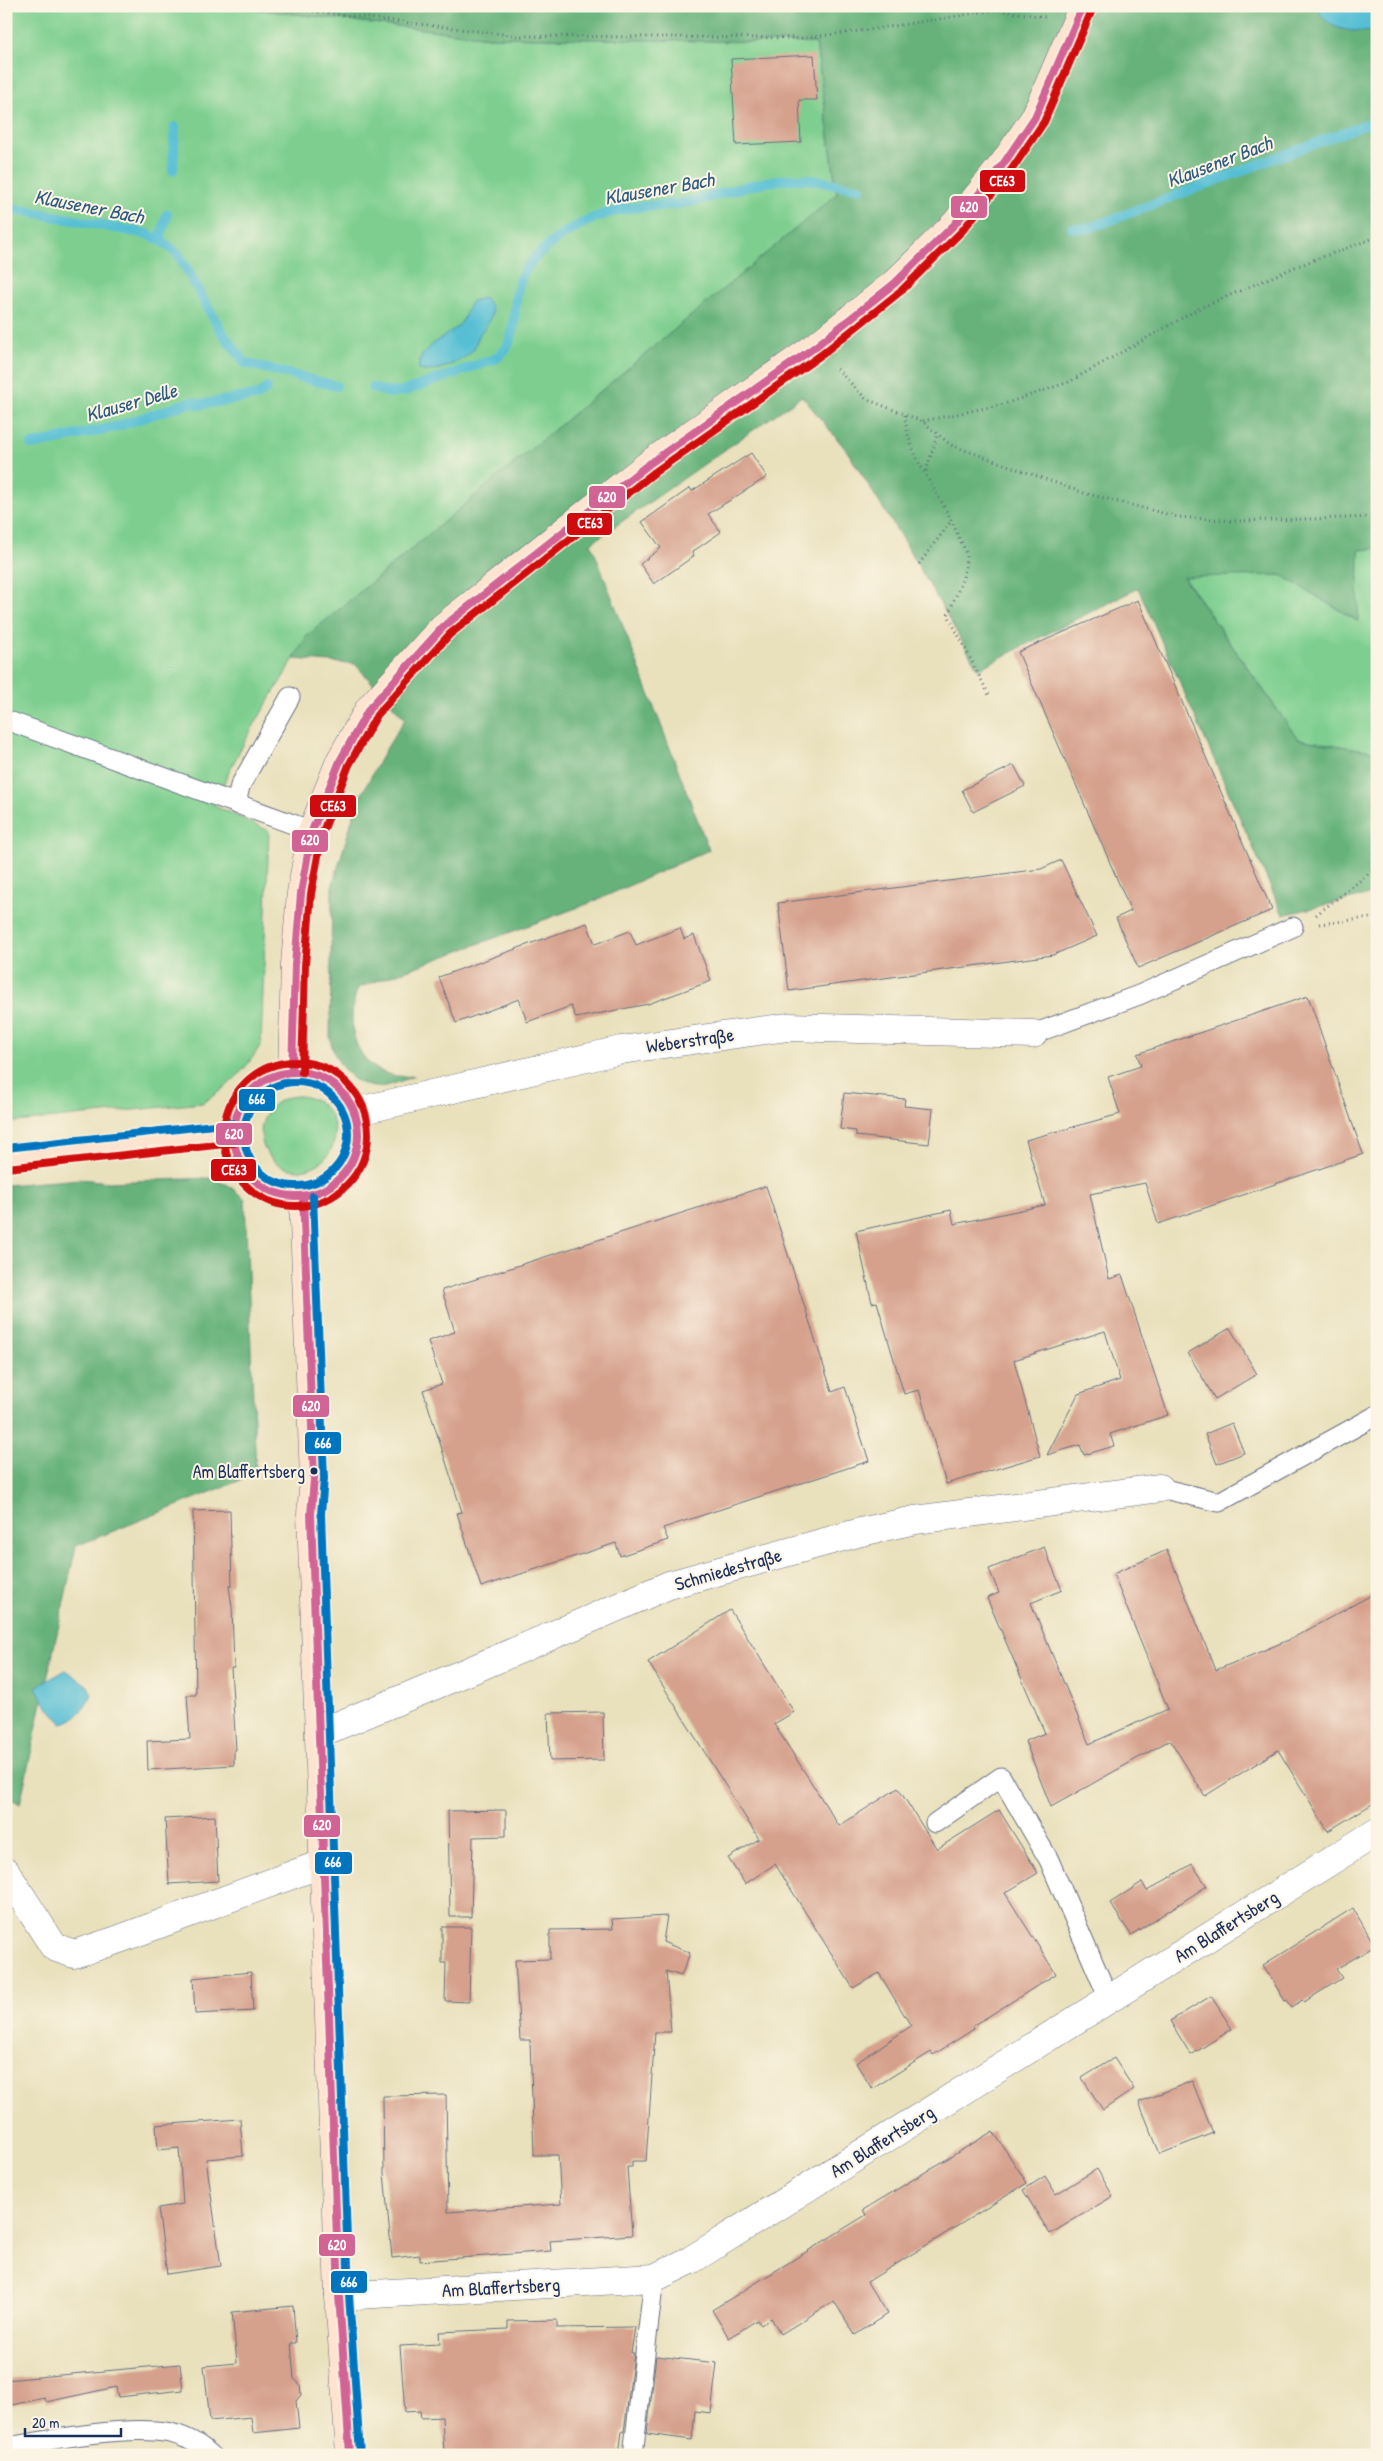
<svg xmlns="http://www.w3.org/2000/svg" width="1383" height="2461" viewBox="0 0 1383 2461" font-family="'Patrick Hand',sans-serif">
<rect width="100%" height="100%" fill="#fcf5e5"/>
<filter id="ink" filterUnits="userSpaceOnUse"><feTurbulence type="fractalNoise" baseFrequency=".02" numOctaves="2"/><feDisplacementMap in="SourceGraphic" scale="10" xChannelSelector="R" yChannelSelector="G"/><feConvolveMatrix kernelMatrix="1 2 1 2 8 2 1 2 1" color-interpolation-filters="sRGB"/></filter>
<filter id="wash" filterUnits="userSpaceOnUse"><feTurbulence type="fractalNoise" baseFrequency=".0096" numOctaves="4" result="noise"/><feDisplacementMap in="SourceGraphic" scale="20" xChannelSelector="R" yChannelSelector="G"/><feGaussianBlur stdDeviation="1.12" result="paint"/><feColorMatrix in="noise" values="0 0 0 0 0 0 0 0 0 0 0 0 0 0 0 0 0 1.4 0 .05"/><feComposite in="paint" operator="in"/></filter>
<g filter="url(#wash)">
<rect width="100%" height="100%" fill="#e9e0bc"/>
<!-- green -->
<g fill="#7ecf8f" stroke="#4c7f76">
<path d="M 6,6 L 227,6 L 490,37 L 816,43 L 837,195 L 306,637 C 276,693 236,746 215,806 L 269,831 L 261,1044 C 246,1071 228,1087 202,1103 L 6,1123 Z"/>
<polygon points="1377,548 1377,752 1298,739 1183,576 1281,575 1357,621 1359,550"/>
<circle cx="298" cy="1133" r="37"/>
</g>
<!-- forest -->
<g fill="#66b27a" stroke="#40706c">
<path d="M 227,6 L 1377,6 L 1377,548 L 1359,550 L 1358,621 L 1281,575 L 1183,577 L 1298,739 L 1377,752 L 1377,893 L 1283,915 L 1138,588 L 978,669 L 908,548 L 847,451 L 802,396 L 591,543 L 709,850 L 590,903 L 358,988 C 341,1032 361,1082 414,1076 C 403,1080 391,1086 380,1087 C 353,1089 334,1061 330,1039 L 332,887 L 357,803 L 383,754 L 405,719 L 355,664 L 294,659 L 306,637 L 837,194 L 816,43 L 490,37 Z"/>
<polygon points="209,1178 228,1185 245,1199 256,1474 76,1546 20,1804 6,1796 6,1185 81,1179 109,1182"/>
</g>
<!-- water -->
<g fill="#57bfd4" stroke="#397799">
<path d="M 1317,6 L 1377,6 L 1377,32 C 1353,31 1326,33 1317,6 Z"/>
<path d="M 483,298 C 498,307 491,319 483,330 C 478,335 477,342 474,348 C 468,360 432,375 419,370 C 416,348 446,338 459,325 C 466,318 466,309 472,301 Z"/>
<path d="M 66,1670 L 88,1686 L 92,1694 C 87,1706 76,1721 62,1723 L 46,1705 L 36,1687 Z"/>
</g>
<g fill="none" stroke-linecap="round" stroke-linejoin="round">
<!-- stream -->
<g stroke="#57bfd4" stroke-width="10">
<polyline points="173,170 175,127"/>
<polyline points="6,207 147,234 160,240 178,254 221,331 245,363 336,386"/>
<polyline points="1072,228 1086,229 1103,223 1377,120"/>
<polyline points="160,240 167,214"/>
<path d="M 373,388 L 391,393 L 405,391 L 497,358 C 500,354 505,350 507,347 C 519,325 510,292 526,269 C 548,238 587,217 624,209 C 645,205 668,207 689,202 C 725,194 763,178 800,179 C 821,179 840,187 860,188"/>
<polyline points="32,445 115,427 185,404 194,402 198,405 204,404 259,395 267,388"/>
</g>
</g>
<g id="blocks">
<!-- building -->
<g fill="#d5a08c">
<polygon points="814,55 817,100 799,100 801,142 736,145 731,59"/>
<polygon points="751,453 767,477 708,514 721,532 692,552 694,556 654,584 640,564 661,548 642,522 690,488 692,491"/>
<polygon points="1138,600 1272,910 1138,968 1116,918 1131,911 1018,652"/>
<polygon points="1014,765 1025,786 973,812 962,790"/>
<polygon points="1061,860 1097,936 1053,955 789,991 778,903 1041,869"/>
<polygon points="587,923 595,944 630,931 636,945 680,928 684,939 694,935 711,981 648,1004 576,1018 571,1006 527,1022 519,999 456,1023 439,977"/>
<polygon points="1308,996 1363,1154 1158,1224 1145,1183 1090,1194 1109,1279 1122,1275 1168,1415 1110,1434 1114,1446 1084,1455 1080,1445 1047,1455 1078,1394 1120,1380 1105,1331 1014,1360 1040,1456 946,1484 919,1390 904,1394 877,1302 872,1303 856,1231 951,1210 954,1224 1045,1205 1026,1140 1120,1114 1108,1077 1141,1066 1137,1054"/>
<polygon points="844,1093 905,1099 904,1106 933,1109 929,1144 856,1136 856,1131 840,1129"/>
<polygon points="766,1186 832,1392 845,1387 869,1461 663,1528 668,1540 620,1556 616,1543 481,1587 457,1513 462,1512 423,1390 442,1384 428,1341 455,1332 442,1290"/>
<polygon points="1230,1328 1257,1374 1215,1399 1188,1353"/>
<polygon points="1232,1423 1244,1453 1217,1464 1205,1434"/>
<polygon points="230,1510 232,1586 229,1586 232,1607 234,1668 231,1668 236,1750 234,1750 234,1765 148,1770 147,1741 190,1739 187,1695 196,1695 193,1511"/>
<polygon points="1044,1547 1062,1590 1031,1603 1089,1744 1168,1709 1113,1574 1167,1550 1216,1670 1291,1639 1377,1592 1377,1801 1328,1831 1278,1750 1205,1796 1170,1740 1051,1807 1025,1741 1045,1733 987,1598 999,1593 989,1569"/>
<polygon points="730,1610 794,1712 774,1724 839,1826 898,1788 937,1849 999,1810 1038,1873 1005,1893 1056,1974 973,2026 974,2029 933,2055 931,2052 872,2089 856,2063 911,2026 879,1973 853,1988 775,1864 745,1884 728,1858 759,1839 648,1662"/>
<polygon points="603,1712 604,1760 550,1761 548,1713"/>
<polygon points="506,1810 506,1836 473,1837 471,1917 450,1917 448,1811"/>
<polygon points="215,1816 218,1881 169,1884 165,1819"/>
<polygon points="1192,1864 1207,1886 1131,1935 1110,1903 1142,1882 1147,1891"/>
<polygon points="1353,1908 1375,1946 1336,1969 1342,1978 1304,2002 1302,2000 1292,2007 1287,2000 1285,2001 1263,1965"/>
<polygon points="667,1916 663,1942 690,1953 681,1976 666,1971 671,2032 655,2032 646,2161 632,2161 632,2167 627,2167 632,2235 550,2241 551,2251 420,2261 420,2255 392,2258 384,2173 383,2096 446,2095 448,2212 561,2204 558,2155 534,2155 530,2040 520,2040 515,1960 550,1959 550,1930 613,1929 612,1919"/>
<polygon points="442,1927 471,1927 469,2002 445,2001 446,1963 442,1963"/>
<polygon points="251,1972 253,2011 195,2014 193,1978"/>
<polygon points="1211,1996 1232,2029 1191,2055 1170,2021"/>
<polygon points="1114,2058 1134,2089 1103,2110 1082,2078"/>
<polygon points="1192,2081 1213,2133 1160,2154 1139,2102"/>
<polygon points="240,2119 243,2156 206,2159 221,2266 167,2274 158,2208 183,2204 179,2148 158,2150 156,2125"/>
<polygon points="993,2131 1027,2183 867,2282 887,2314 855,2335 834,2301 781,2334 771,2318 761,2325 757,2320 729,2338 712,2310 866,2215 863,2210"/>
<polygon points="1097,2169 1113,2196 1050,2234 1023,2190 1045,2176 1056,2194"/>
<polygon points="293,2306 296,2343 291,2343 294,2379 300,2384 301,2395 296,2401 299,2428 253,2433 251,2417 210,2421 204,2366 237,2363 232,2312"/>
<polygon points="557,2320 557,2328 635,2327 631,2353 634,2353 624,2432 622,2431 619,2455 444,2455 442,2417 421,2418 420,2411 405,2412 400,2346 440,2344 439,2332 508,2329 508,2321"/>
<polygon points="656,2356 717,2363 711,2413 695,2411 692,2440 647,2434"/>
<polygon points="180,2364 183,2390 118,2397 116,2387 46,2402 45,2398 6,2406 6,2380"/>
</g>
</g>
</g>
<g filter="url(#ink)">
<use href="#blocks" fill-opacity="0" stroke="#636d7f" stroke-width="1"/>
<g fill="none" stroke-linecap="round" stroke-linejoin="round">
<defs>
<g id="lane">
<polyline points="6,720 312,831"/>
<polyline points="236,804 240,786 290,697"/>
<polyline points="1033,1034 1139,995 1293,927"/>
<polyline points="1160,1488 1219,1502 1377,1415"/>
<polyline points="935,1823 1001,1777 1049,1860 1109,1999"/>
<path d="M 6,2447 C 52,2440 110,2428 155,2431 C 176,2432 196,2441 211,2455"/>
<polyline points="633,2455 654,2278"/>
</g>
<g id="street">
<polyline points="354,1112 621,1050 788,1027 1033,1034"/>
<polyline points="320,1733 474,1669 669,1585 861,1532 915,1520 1160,1488"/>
<polyline points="6,1872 54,1947 74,1954 114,1941 324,1863"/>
<polyline points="339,2296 654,2278 691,2260 1377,1832"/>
</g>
<g id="secondary">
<circle cx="296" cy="1134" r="62"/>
<polyline points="292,1072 295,964 301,893 312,831 340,761 369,709 443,627 649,464 815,347 895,283 955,224 1004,163 1035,117 1083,6"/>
<polyline points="6,1158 233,1133"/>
<polyline points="303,1196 314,1479 311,1514 339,2296 350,2455"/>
</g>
</defs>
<!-- lane casing -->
<use href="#lane" stroke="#636d7f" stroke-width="21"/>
<!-- street casing -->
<use href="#street" stroke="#636d7f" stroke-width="29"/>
<!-- secondary casing -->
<use href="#secondary" stroke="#636d7f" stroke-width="29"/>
<!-- path -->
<g stroke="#636d7f" stroke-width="3" stroke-dasharray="1 4" stroke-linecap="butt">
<polyline points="268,6 519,36 802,38 868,30 996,10 1045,17"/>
<polyline points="837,369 866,399 922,421 951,445 1084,493 1178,517 1237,521 1377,517"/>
<path d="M 905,415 C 907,459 943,495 958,536 C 961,542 966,550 966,557 C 967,576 954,598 948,615 L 990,697"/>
<polyline points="923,421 1004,404 1069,382 1200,308 1295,267 1377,237"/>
<polyline points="926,471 938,433"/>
<polyline points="919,564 952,520"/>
<polyline points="1316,915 1377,867"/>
<polyline points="1319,924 1377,917"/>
</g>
<!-- lane -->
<use href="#lane" stroke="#fff" stroke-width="19"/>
<!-- street -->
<use href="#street" stroke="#fff" stroke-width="28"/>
<!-- secondary -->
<use href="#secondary" stroke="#fde4d1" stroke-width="28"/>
<defs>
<g id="bus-1">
<circle cx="296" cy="1134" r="62"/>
<polyline points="292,1072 295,964 301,893 312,831 340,761 369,709 443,627 649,464 815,347 895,283 955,224 1004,163 1035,117 1083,6"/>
<polyline points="303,1196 314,1479 311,1514 339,2296 350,2455"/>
</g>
<g id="bus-2">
<circle cx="296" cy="1134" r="72"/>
<polyline points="302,1072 305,965 311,894 322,834 349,765 377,715 450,634 655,472 821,355 901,291 962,231 1012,169 1044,122 1092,10"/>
<polyline points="7,1168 234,1143"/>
</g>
<g id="bus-3">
<circle cx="296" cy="1134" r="52"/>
<polyline points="6,1148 232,1123"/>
<polyline points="313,1196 324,1479 321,1514 349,2295 360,2454"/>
</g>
</defs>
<!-- bus-1 casing -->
<use href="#bus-1" stroke="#fcf5e5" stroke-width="11"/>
<!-- bus-2 casing -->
<use href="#bus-2" stroke="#fcf5e5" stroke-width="11"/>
<!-- bus-3 casing -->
<use href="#bus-3" stroke="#fcf5e5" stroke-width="11"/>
<!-- bus-1 -->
<use href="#bus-1" stroke="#d26395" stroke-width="8"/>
<!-- bus-2 -->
<use href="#bus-2" stroke="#d00b10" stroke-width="8"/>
<!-- bus-3 -->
<use href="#bus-3" stroke="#0075bf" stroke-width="8"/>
</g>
</g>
<!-- markers -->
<circle fill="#1b2f5e" stroke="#fcf5e5" stroke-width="2" cx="314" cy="1471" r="4.5"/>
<g text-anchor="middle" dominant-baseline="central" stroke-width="4" stroke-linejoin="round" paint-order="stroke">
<!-- bus labels -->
<g font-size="18" fill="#1b2f5e" stroke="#fcf5e5" text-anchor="end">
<text x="305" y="1471">Am Blaffertsberg</text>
</g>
<!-- street labels -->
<g font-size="19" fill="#1b2f5e" stroke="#fcf5e5">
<text transform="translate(690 1040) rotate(-8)">Weberstraße</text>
<text transform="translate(728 1569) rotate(-16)">Schmiedestraße</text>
<text transform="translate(1226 1926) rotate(-32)">Am Blaffertsberg</text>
<text transform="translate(882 2141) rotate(-32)">Am Blaffertsberg</text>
<text transform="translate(501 2287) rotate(-3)">Am Blaffertsberg</text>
</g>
<!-- water labels -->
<g font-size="20" font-style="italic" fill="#2d5a81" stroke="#fcf5e5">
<text transform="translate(1219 161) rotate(-21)">Klausener Bach</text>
<text transform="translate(659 188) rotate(-10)">Klausener Bach</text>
<text transform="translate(89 206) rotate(11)">Klausener Bach</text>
<text transform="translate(131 402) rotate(-16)">Klauser Delle</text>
</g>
</g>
<g stroke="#fcf5e5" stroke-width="2">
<rect x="979" y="169" width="47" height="24" rx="5" fill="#d00b10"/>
<rect x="950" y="195" width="38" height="24" rx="5" fill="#d26395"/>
<rect x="588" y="485" width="38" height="24" rx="5" fill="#d26395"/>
<rect x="566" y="512" width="47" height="24" rx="5" fill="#d00b10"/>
<rect x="309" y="794" width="48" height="24" rx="5" fill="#d00b10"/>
<rect x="291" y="829" width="38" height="24" rx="5" fill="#d26395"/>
<rect x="238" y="1088" width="38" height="24" rx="5" fill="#0075bf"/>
<rect x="215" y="1122" width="38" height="24" rx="5" fill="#d26395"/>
<rect x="210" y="1158" width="47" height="24" rx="5" fill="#d00b10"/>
<rect x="292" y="1394" width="38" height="24" rx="5" fill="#d26395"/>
<rect x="304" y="1431" width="38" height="24" rx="5" fill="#0075bf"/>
<rect x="303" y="1814" width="38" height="24" rx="5" fill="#d26395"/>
<rect x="314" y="1851" width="39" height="24" rx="5" fill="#0075bf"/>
<rect x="318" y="2233" width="38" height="24" rx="5" fill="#d26395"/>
<rect x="330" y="2270" width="38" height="24" rx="5" fill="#0075bf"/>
</g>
<g font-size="14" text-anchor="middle" font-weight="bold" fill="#fff">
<text x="1002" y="186">CE63</text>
<text x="969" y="212">620</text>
<text x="607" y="502">620</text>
<text x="590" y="528">CE63</text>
<text x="333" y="811">CE63</text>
<text x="310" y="845">620</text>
<text x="257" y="1104">666</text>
<text x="234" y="1139">620</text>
<text x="234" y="1175">CE63</text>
<text x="311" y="1411">620</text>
<text x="323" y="1448">666</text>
<text x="322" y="1830">620</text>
<text x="333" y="1867">666</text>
<text x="337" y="2250">620</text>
<text x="349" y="2287">666</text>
</g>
<!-- margin -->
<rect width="1383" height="2461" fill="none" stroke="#fcf5e5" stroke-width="25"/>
<!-- scale -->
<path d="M25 2428v8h96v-8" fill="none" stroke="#1b2f5e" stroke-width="2.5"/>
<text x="32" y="2428" font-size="15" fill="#1b2f5e" stroke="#fcf5e5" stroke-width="4" paint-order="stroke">20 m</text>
</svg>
